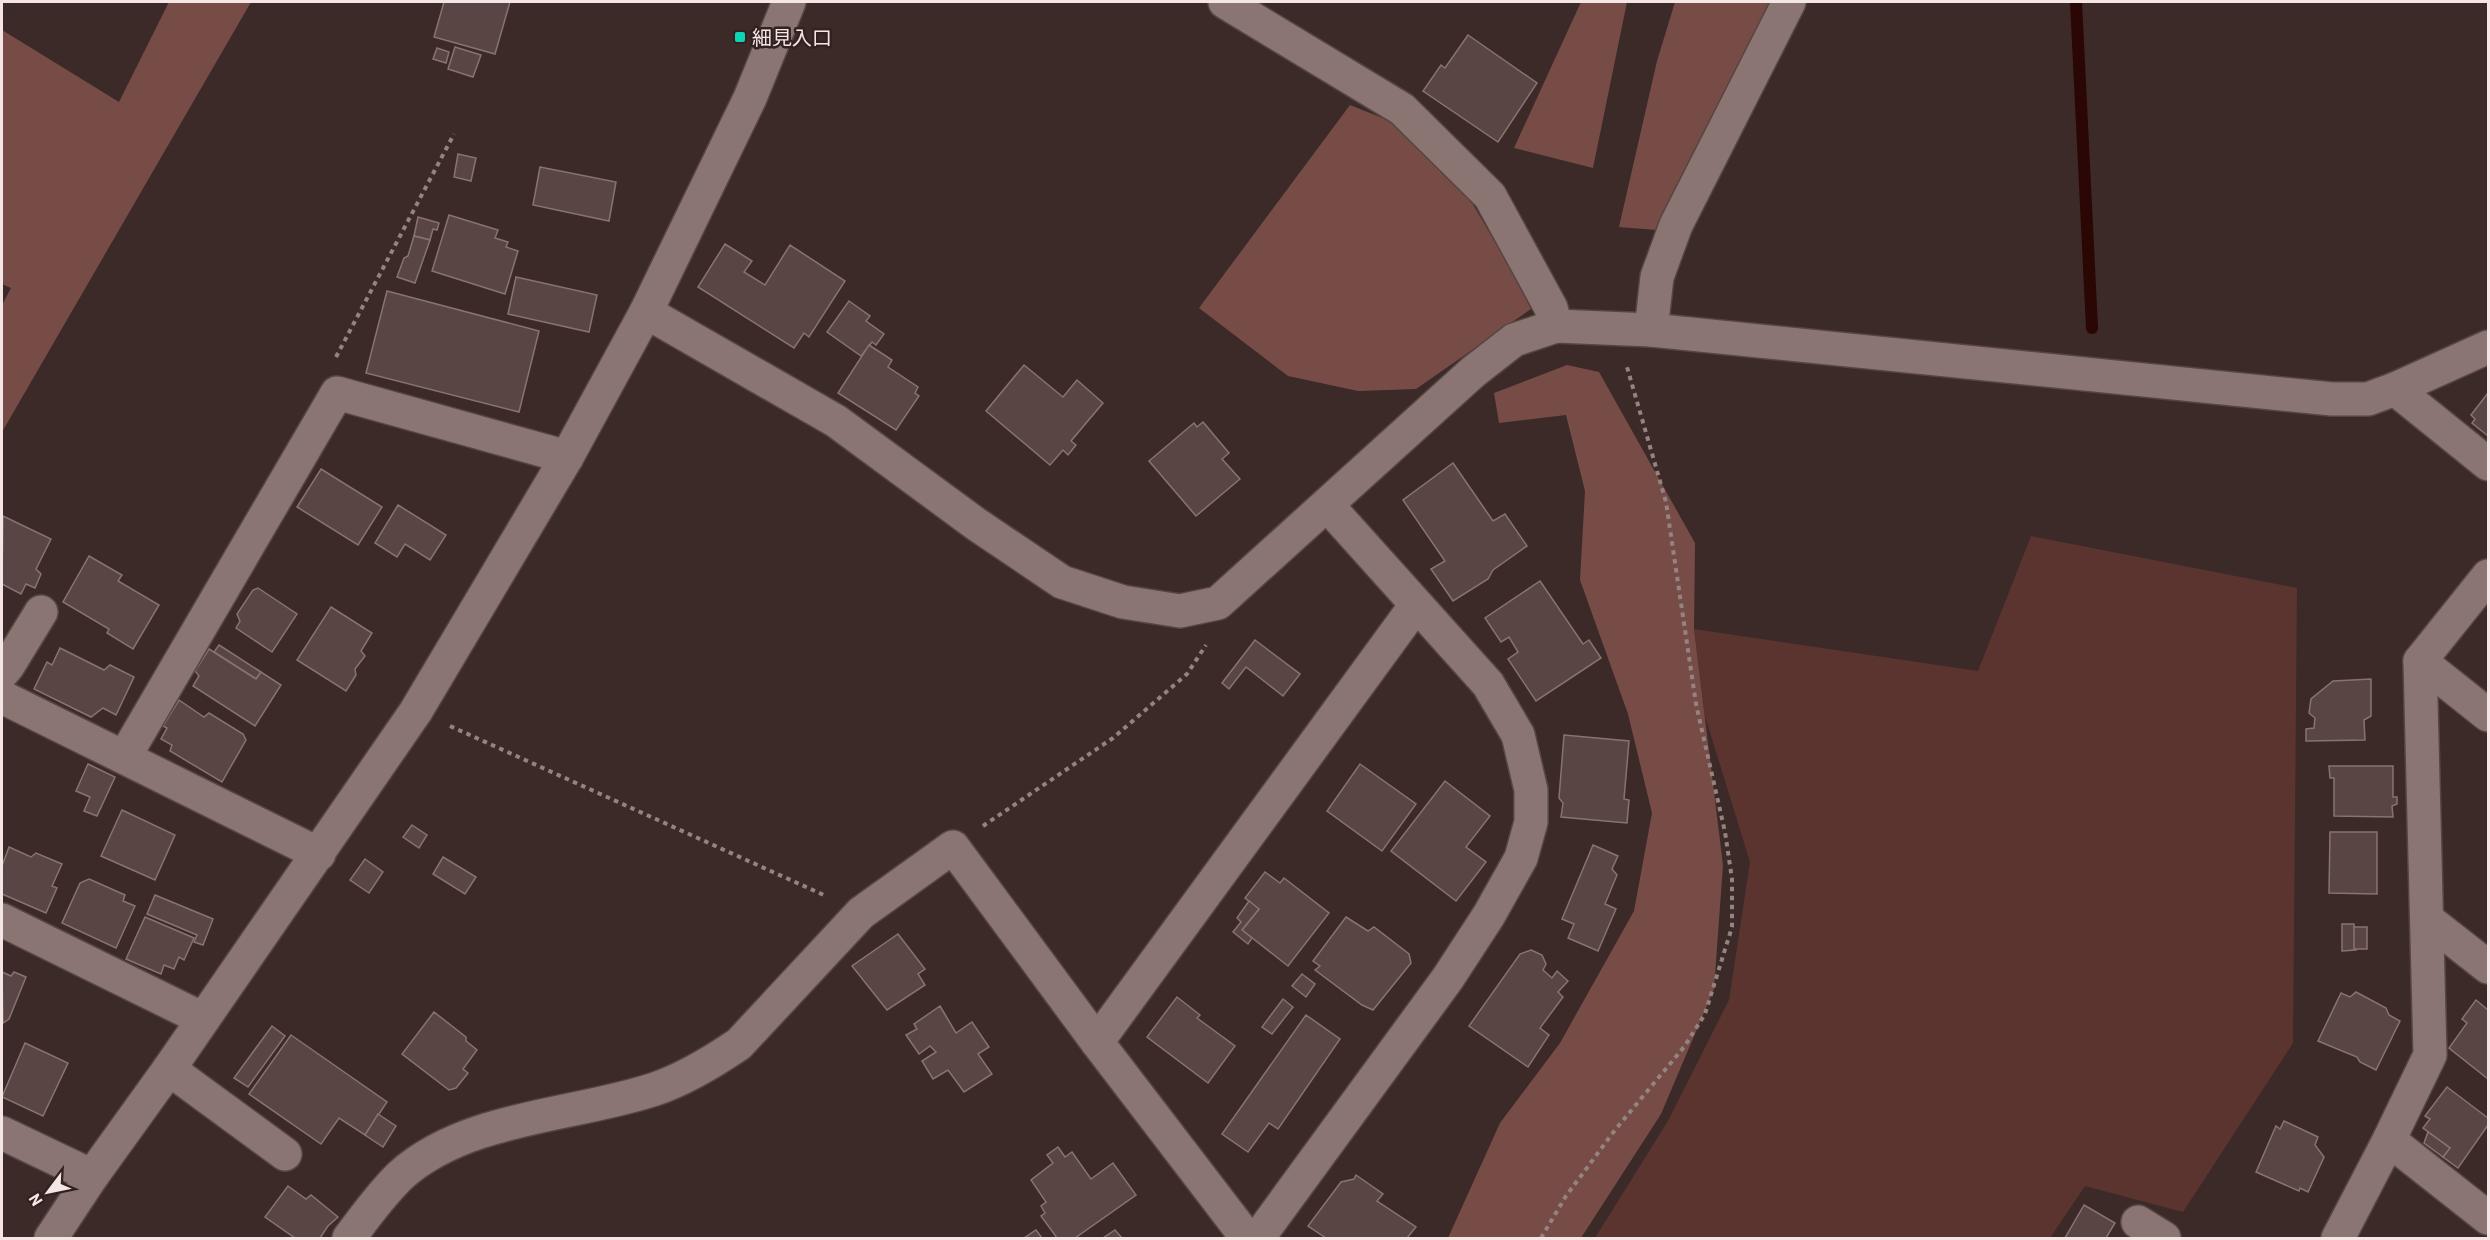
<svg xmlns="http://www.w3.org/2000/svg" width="2490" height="1240" viewBox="0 0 2490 1240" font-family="Barlow,'Noto Sans JP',sans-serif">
<rect width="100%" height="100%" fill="#3c2a28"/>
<!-- green -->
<polygon fill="#5b3430" points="2031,536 2297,588 2293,1043 2183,1212 2085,1186 2050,1238 1595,1238 1668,1121 1729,1000 1750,862 1705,716 1694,629 1978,671"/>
<!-- forest -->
<g fill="#774c47">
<polygon points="169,2 251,2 2,432 2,305 11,288 2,284 2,30 119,102"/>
<polygon points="1581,2 1627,2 1593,168 1514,148"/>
<polygon points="1675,2 1770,2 1657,230 1619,227 1657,61"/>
<polygon points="1350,105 1395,123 1468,196 1511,269 1531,309 1416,389 1358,391 1288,376 1199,308"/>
<polygon points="1567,365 1599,372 1695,543 1694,629 1723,865 1714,989 1661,1114 1581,1238 1448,1238 1500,1123 1560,1043 1634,911 1652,813 1628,714 1580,580 1585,491 1566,415 1499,423 1494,393"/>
</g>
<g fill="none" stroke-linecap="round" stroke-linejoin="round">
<!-- stream -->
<polyline stroke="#2a0605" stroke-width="12" points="2076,2 2092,328"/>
</g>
<!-- building -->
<g fill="#594543" stroke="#897371" stroke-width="1.5">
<polygon points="444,2 510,2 495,54 434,37"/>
<polygon points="1468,35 1537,83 1498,142 1423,91 1441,65 1445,68"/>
<polygon points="455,47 481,55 473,77 448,69"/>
<polygon points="437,48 449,52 446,63 433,59"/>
<polygon points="458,154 476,158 471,181 454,177"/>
<polygon points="540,167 616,182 609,221 533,205"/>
<polygon points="449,215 498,230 495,238 508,242 506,247 518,251 505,294 432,271"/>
<polygon points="418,217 439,223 437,230 433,229 430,240 414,236"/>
<polygon points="414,236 430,240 415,283 397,277 404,258 408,256"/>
<polygon points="725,244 752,261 744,272 765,285 790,245 845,281 809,337 804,333 794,348 698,287"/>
<polygon points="516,277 597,295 589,332 508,314"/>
<polygon points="387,291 539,331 519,412 366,373"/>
<polygon points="849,301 870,316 866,321 884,334 876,345 872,342 861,356 827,332"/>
<polygon points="869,345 892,360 888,367 918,387 915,393 919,396 896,430 838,393"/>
<polygon points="1024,365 1063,397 1077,380 1103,403 1071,441 1076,445 1068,455 1063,450 1050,465 986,411"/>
<polygon points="2488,393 2488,436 2472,423 2475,419 2471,415"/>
<polygon points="1203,422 1229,453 1222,459 1240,479 1196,516 1149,461 1194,423 1197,427"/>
<polygon points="1453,463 1493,521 1505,514 1527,546 1493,570 1488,579 1453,601 1431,569 1445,561 1403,500"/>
<polygon points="321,469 382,507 358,545 297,507"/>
<polygon points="398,505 446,535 430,560 405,544 397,557 375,543"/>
<polygon points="3,516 51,539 36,569 41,574 35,588 26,584 21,594 2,584"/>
<polygon points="89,556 122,575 118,581 159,605 133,649 107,633 109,629 63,602"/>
<polygon points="1540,581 1583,644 1589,640 1601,658 1536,701 1508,659 1518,652 1509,637 1501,642 1485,618"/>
<polygon points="258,588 297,614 272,652 236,628 240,621 237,614 253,590"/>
<polygon points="331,607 372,633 361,651 365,656 355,669 356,675 346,691 297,660"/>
<polygon points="1255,640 1300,674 1283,696 1246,667 1229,689 1222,683"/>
<polygon points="219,645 261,672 256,679 214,652"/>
<polygon points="60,648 104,670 110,665 134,677 116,715 103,708 91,717 34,689 47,662 52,665"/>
<polygon points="209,649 256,679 261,672 281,685 255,726 193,686 199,676 195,671"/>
<polygon points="2371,679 2371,716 2364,720 2365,740 2306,741 2306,729 2314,728 2315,718 2309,713 2311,699 2333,681"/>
<polygon points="179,700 204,717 209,713 243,734 246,740 222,782 170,751 172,745 161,739 167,728 163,726"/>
<polygon points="1564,735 1629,741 1624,799 1629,800 1627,823 1561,817 1563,803 1559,798"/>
<polygon points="88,764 115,777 97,816 84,811 90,797 76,791"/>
<polygon points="1360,764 1416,804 1382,851 1327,811"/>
<polygon points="2329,766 2393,766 2393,797 2397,797 2397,804 2392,806 2393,817 2334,816 2334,778 2330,778"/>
<polygon points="1445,781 1490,816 1466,847 1486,862 1456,901 1391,851"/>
<polygon points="122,810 175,835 155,880 101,856"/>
<polygon points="412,825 427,835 419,848 403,837"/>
<polygon points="2330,832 2377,832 2377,894 2329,893"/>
<polygon points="1593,845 1618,856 1612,869 1617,875 1605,904 1616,909 1598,951 1568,938 1574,924 1562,919"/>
<polygon points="9,847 31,857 36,853 62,864 52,886 57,888 46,913 2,894 2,866"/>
<polygon points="443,857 476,877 465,894 433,874"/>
<polygon points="365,859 383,872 369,893 350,880"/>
<polygon points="1265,872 1280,883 1284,878 1329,913 1288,966 1242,930 1259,909 1245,898"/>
<polygon points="89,879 125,895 123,901 135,906 116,948 62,923 80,883"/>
<polygon points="155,895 213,919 203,945 194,942 197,935 147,914"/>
<polygon points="1249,901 1259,909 1242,930 1252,938 1248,944 1233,932 1241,922 1237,918"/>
<polygon points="145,917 194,938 184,960 179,957 174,969 164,965 161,974 126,959"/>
<polygon points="1346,917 1368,931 1374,927 1409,954 1411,963 1373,1010 1362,1005 1315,970 1320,966 1313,961"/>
<polygon points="2342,924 2354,924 2356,950 2342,951"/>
<rect x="2354" y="927" width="13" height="22"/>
<polygon points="898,934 925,969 918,974 925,985 887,1010 852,966"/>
<polygon points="1531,950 1542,955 1546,964 1543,970 1552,978 1557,971 1568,981 1558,992 1563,997 1540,1028 1549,1035 1528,1067 1469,1026 1520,954"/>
<polygon points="2,972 11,976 14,972 26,977 9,1019 3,1023"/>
<polygon points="1302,974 1315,984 1306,997 1292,986"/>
<polygon points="2356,992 2386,1008 2389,1015 2400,1021 2376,1070 2360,1062 2357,1057 2318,1041 2341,993 2350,997"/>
<polygon points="1177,997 1200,1015 1197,1018 1235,1046 1208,1083 1147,1037"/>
<polygon points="1283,999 1293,1007 1272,1034 1262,1027"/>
<polygon points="2476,1000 2488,1010 2488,1079 2449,1048 2467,1023 2462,1019"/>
<polygon points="940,1006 956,1033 972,1022 989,1047 978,1054 992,1074 964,1092 948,1070 933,1079 922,1061 936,1052 930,1046 919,1054 906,1035 917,1029 914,1024"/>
<polygon points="434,1012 466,1037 466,1041 477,1050 463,1069 468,1073 456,1088 449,1090 402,1054"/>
<polygon points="1306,1015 1340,1039 1278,1129 1269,1123 1248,1152 1222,1134"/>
<polygon points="272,1026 285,1036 248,1087 234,1078"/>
<polygon points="291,1035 387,1102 365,1135 339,1118 321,1144 249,1094"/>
<polygon points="25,1043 68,1063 43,1116 2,1097"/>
<polygon points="2447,1087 2488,1118 2488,1125 2458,1168 2443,1157 2450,1148 2423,1128 2430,1119 2425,1116"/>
<polygon points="378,1114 396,1126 383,1147 365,1135"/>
<polygon points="2284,1121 2318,1137 2315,1145 2324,1157 2308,1192 2300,1188 2299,1191 2256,1172 2276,1126 2280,1129"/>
<polygon points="2428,1132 2450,1148 2443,1157 2424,1143"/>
<polygon points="1058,1147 1065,1157 1072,1152 1091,1179 1113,1163 1136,1195 1075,1238 1057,1238 1041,1216 1045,1213 1041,1206 1046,1202 1031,1180 1053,1163 1047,1155"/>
<polygon points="1356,1175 1383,1194 1377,1201 1416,1227 1407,1238 1326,1238 1308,1226 1341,1182 1354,1179"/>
<polygon points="288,1186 306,1199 311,1195 338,1217 328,1226 320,1238 295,1238 265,1217"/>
<polygon points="2084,1205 2115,1223 2106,1238 2065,1238"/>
<polygon points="1036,1230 1042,1238 1024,1238"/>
<polygon points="1115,1230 1122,1238 1103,1238"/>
</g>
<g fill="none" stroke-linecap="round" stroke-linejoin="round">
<defs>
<g id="minor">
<polyline points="1225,2 1402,109 1490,196 1551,308 1556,326"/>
<polyline points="646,312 836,421 976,524 1062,582 1123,602 1180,611 1218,603 1473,372 1514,340 1556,326 1651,330 2332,399 2368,399 2395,389 2488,347"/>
<polyline points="1651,330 1657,277 1676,225 1789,2"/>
<polyline points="2395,389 2488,464"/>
<polyline points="2420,661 2488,715"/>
<polyline points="2,673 8,666 41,612"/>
<polyline points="2,697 319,854"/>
<polyline points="125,756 337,393 567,457"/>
<polyline points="2,920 203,1019"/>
<polyline points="2428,920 2488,967"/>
<polyline points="1097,1042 1416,605"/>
<polyline points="169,1069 285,1154"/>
<polyline points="2,1133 92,1176"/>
<polyline points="2389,1140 2488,1218"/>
<polyline points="2138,1222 2164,1238"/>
<polyline points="51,1238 92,1176 169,1069 416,711 567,457 646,312 750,98 789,2"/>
<path d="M 349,1238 C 365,1217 381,1194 401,1175 C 467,1116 575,1116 655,1089 C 685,1079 714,1061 739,1044 L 861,913 L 953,847 L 1097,1042 L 1247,1238"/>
<polyline points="1258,1238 1448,978 1489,915 1521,858 1531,822 1531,790 1518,735 1488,684 1328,506"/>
<polyline points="2338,1238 2389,1140 2430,1055 2420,661 2488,576"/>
</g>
</defs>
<!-- minor casing -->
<use href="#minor" stroke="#554644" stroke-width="36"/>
<!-- path -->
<g stroke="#938482" stroke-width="4" stroke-dasharray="4.5 4.5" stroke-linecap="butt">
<polyline points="336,357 454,134"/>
<polyline points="450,726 826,896"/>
<polyline points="983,826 1113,738 1187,674 1206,645"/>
<polyline points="1541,1238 1566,1196 1615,1130 1684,1047 1705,1014 1732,927 1732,879 1725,832 1696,704 1666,502 1627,367"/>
</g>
<!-- minor -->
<use href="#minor" stroke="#8b7572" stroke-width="33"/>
</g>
<!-- markers -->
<rect fill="#0dd5b5" stroke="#32211f" stroke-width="2" x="734" y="31" width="12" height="12" rx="3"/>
<g text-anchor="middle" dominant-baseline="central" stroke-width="5" stroke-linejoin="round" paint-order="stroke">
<!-- poi labels -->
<g font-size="20" fill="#f3e6e5" stroke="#32211f" text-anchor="start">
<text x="752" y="37">細見入口</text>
</g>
</g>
<!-- border -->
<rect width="2490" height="1240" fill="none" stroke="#f3e6e5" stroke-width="6"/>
<!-- north arrow -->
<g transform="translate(48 1192) rotate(238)" stroke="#32211f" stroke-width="4.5" paint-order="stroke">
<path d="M0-4.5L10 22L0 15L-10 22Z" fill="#f3e6e5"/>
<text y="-9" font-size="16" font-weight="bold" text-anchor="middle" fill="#f3e6e5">N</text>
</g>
</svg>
